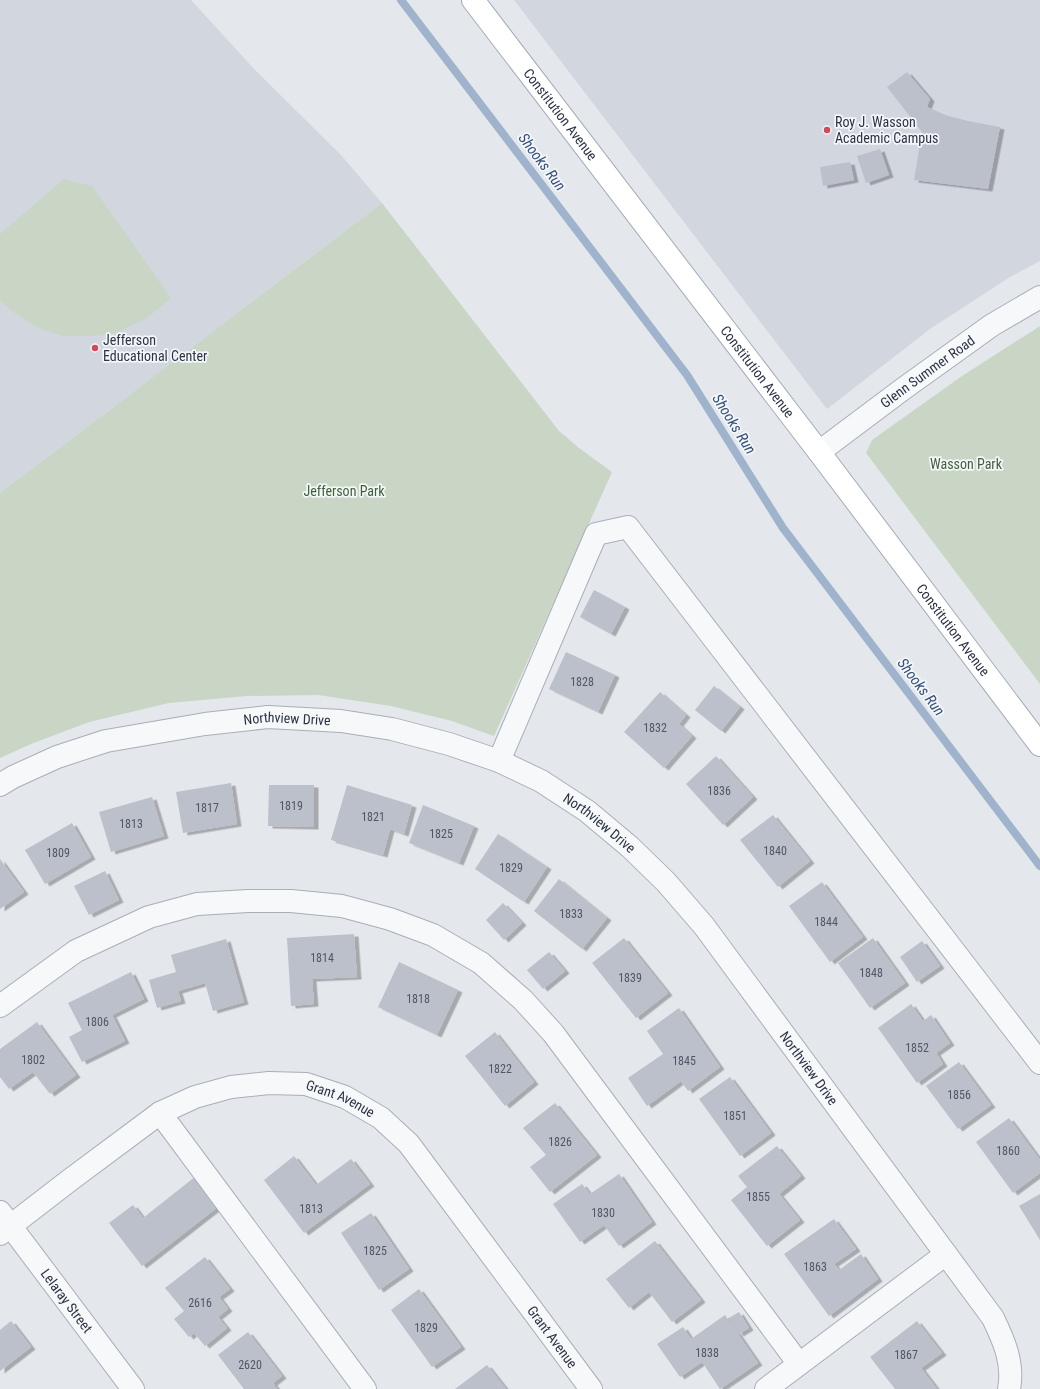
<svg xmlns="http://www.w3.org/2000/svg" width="1040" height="1389" viewBox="0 0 1040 1389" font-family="'Roboto Condensed',sans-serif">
<defs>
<filter id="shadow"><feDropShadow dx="4.5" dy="2.5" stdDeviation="0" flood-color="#0004"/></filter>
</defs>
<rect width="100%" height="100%" fill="#e4e7ec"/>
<!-- built -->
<g fill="#d2d6de">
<polygon points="0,0 191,0 256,71 341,155 382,203 0,493"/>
<polygon points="514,0 1040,0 1040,261 1010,277 930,329 827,409"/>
</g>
<!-- green -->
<g fill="#c9d6c5">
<polygon points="64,179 92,186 171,298 147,318 115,333 90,336 62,336 38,328 13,312 0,300 0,234"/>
<polygon points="382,203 559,431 579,448 612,472 494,736 452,721 391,706 318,695 247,696 169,703 89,722 31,744 0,758 0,493"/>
<polygon points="1040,326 1040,684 866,453 872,440 962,376"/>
</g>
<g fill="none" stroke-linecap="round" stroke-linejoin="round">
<!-- stream -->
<polyline stroke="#9fb4cc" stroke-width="8" points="401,0 687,375 783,528 1040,866"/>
</g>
<!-- building -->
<g fill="#bbc0ca" filter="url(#shadow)">
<polygon points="907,72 930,99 927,107 945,115 968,121 1000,127 988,189 914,180 922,132 887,87"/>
<polygon points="880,149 889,175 866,183 857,156"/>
<polygon points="850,162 854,180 823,186 820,167"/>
<polygon points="594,590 625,607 611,634 580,617"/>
<polygon points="566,652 615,675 598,712 549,689"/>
<polygon points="714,686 740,707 721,731 695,710"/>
<polygon points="660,692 686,715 679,724 692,736 664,768 624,732"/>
<polygon points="716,756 753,797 723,825 686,784"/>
<polygon points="231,783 237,824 183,833 176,792"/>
<polygon points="269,785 314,785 314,827 268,826"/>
<polygon points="347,785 412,805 404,834 390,829 383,855 331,840"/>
<polygon points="152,797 164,836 111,852 99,812"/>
<polygon points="423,805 474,826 459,863 409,843"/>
<polygon points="773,815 810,861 778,887 740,840"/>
<polygon points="72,823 91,857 45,884 25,850"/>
<polygon points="498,834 547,867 524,902 475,869"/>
<polygon points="0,859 24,892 0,909"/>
<polygon points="105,871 119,900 89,915 74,886"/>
<polygon points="559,879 607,918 582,949 534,911"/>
<polygon points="822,882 863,937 830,962 789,906"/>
<polygon points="503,903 522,923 504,940 486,920"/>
<polygon points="354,934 357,977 312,979 314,1004 291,1006 287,938"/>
<polygon points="624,938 668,993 636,1018 592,963"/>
<polygon points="873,938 905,983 870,1008 838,963"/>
<polygon points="226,939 244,1002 213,1011 205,983 178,991 181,1001 157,1008 149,980 176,972 171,955"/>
<polygon points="922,941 940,966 917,982 900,957"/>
<polygon points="549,952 565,971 543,989 527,970"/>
<polygon points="399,962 458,990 437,1035 378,1007"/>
<polygon points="131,972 144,999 112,1015 125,1041 82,1062 69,1037 82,1030 68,1003"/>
<polygon points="911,1004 923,1021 931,1015 950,1043 936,1053 943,1064 917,1083 878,1028"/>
<polygon points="679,1008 720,1067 688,1091 681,1081 647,1106 628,1078 663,1054 647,1031"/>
<polygon points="37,1022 76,1075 50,1094 33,1072 9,1089 0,1077 0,1049"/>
<polygon points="495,1032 534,1082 505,1106 465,1056"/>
<polygon points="959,1062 991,1105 958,1129 926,1086"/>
<polygon points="730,1077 771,1133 740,1156 699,1099"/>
<polygon points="555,1103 597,1155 550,1192 530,1167 546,1155 523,1128"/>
<polygon points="1009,1118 1040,1160 1040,1173 1013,1193 976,1142"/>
<polygon points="777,1146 801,1176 779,1194 800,1220 767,1246 731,1200 747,1187 738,1176"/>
<polygon points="294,1156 316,1185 351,1159 370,1184 304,1233 264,1180"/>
<polygon points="619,1174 652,1222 619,1246 604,1225 580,1242 553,1204 582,1184 590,1194"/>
<polygon points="196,1176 219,1206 142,1266 109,1223 133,1205 143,1218"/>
<polygon points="1040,1194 1040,1240 1019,1206"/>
<polygon points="371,1213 409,1269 379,1290 341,1233"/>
<polygon points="834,1219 856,1249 834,1264 839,1270 861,1254 878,1279 829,1316 784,1254"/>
<polygon points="655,1241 701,1300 672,1322 649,1292 629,1308 606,1279"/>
<polygon points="205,1257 230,1289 219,1297 228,1309 218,1317 227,1328 205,1346 194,1333 189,1337 174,1319 184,1311 165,1288"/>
<polygon points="419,1289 461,1347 432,1367 391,1310"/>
<polygon points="739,1312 749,1328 739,1334 729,1318"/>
<polygon points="725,1315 758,1363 720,1389 702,1362 680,1377 657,1344 683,1327 691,1339"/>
<polygon points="11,1321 31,1347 0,1371 0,1330"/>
<polygon points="917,1321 942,1353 921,1368 937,1389 895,1389 870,1357"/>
<polygon points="248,1332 282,1376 273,1383 277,1389 244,1389 218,1355"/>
<polygon points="487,1365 506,1389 455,1389"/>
</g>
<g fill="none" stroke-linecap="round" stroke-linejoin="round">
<defs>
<g id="minor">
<path id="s1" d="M 819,452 L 903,389 L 992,325 L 1040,297"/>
<polyline points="499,761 596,534 628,527 1040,1063"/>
<path id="s2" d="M 0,785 L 13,777 L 57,757 L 106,741 L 205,724 L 268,717 L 341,721 L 392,729 L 449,744 L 499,761 L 541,781 L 587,811 L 630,847 L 666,882 L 704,926 L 993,1318 C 1004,1341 1014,1363 1009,1389"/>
<polyline points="0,1006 76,951 149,917 197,904 248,901 291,901 342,906 390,919 433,935 481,963 523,1000 553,1033 799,1364"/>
<polyline points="160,1113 365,1389"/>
<path id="s3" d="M 0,1212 L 133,1389"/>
<path id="s4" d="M 0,1234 L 70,1180 L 160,1113 L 195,1097 L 231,1087 L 269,1083 L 306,1084 L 345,1097 L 381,1118 L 409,1144 L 591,1389"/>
<polyline points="766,1389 946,1254"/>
</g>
<g id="major">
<path id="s5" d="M 473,0 L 819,452 L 1040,745"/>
</g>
</defs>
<!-- minor casing -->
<use href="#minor" stroke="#a9aeb7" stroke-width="24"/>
<!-- major casing -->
<use href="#major" stroke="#a3abb8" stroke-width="24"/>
<!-- minor -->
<use href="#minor" stroke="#f7f8fa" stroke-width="22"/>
<!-- major -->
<use href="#major" stroke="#fff" stroke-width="22"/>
</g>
<!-- markers -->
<g fill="#d1495b" stroke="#f4f6f9" stroke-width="1.5">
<circle cx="827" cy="130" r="4"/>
<circle cx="95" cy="348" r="4"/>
</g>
<g text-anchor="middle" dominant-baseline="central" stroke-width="3.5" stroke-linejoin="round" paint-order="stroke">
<!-- number labels -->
<g font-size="12" fill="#4f5766">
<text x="582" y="682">1828</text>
<text x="655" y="728">1832</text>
<text x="719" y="791">1836</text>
<text x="291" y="806">1819</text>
<text x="207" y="808">1817</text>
<text x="373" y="817">1821</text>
<text x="131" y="824">1813</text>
<text x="441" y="834">1825</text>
<text x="775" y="851">1840</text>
<text x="58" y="853">1809</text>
<text x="511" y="868">1829</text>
<text x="571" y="914">1833</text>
<text x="826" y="922">1844</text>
<text x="322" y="958">1814</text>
<text x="871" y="973">1848</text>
<text x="630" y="978">1839</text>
<text x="418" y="999">1818</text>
<text x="97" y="1022">1806</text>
<text x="917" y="1048">1852</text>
<text x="33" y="1060">1802</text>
<text x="684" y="1061">1845</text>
<text x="500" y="1069">1822</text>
<text x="959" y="1095">1856</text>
<text x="735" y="1116">1851</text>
<text x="560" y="1142">1826</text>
<text x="1008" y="1151">1860</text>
<text x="758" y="1197">1855</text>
<text x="311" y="1209">1813</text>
<text x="603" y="1213">1830</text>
<text x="375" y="1251">1825</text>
<text x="815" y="1267">1863</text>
<text x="200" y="1303">2616</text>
<text x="426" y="1328">1829</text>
<text x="707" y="1353">1838</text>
<text x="906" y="1355">1867</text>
<text x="250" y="1365">2620</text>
</g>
<!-- street labels -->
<g font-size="14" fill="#2b3445" stroke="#f4f6f9">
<text stroke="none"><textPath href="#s5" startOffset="144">Constitution Avenue</textPath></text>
<text stroke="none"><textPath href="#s5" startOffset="468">Constitution Avenue</textPath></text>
<text stroke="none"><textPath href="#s1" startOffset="135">Glenn Summer Road</textPath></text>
<text stroke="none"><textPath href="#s5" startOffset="792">Constitution Avenue</textPath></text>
<text stroke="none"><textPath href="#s2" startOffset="298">Northview Drive</textPath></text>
<text stroke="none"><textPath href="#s2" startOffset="634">Northview Drive</textPath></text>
<text stroke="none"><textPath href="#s2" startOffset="958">Northview Drive</textPath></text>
<text stroke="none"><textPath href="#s4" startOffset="389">Grant Avenue</textPath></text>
<text stroke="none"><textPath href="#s3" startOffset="111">Lelaray Street</textPath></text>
<text stroke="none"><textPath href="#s4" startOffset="713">Grant Avenue</textPath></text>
</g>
<!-- poi labels -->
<g font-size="14" fill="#2b3445" stroke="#f4f6f9" text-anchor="start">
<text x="835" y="122">Roy J. Wasson<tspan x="835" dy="16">Academic Campus</tspan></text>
<text x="103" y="340">Jefferson<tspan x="103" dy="16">Educational Center</tspan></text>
</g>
<!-- park labels -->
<g font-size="14" fill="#3f6138" stroke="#f4f6f9">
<text x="966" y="464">Wasson Park</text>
<text x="344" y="491">Jefferson Park</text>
</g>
<!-- water labels -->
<g font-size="15" font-style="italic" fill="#34527a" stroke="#f4f6f9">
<text transform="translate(542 162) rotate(53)">Shooks Run</text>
<text transform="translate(734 424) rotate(58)">Shooks Run</text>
<text transform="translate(921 687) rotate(53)">Shooks Run</text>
</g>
</g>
</svg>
